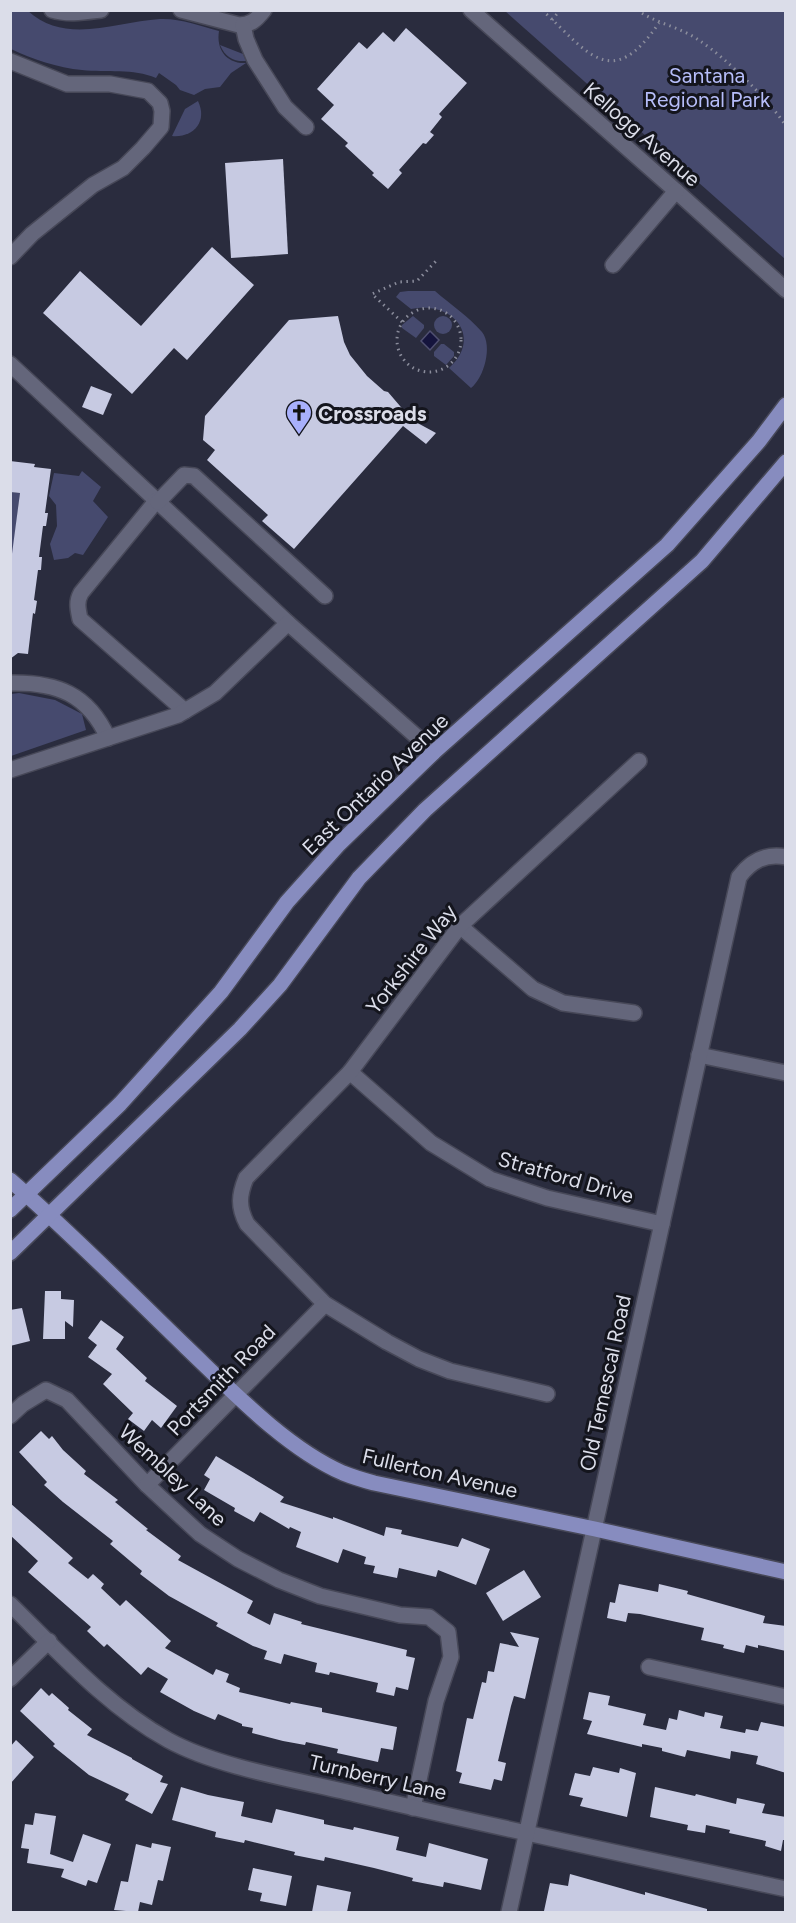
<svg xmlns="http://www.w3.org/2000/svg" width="796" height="1923" viewBox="0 0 796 1923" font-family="Figtree,sans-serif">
<rect width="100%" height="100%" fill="#2a2c3e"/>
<!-- green -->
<g fill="#464a6e">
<path d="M 11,10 L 28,11 C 65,45 116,22 160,19 C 179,18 201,26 219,31 C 216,49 226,64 246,63 L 231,73 L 220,87 L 205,89 L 194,95 L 180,90 L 176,85 L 159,73 L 156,78 C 133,68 107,73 82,70 C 58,68 32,59 11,49 Z"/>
<polygon points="505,11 785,11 785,259"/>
<path d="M 220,45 L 243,54 L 246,61 C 234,62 225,57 220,45 Z"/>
<path d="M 198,101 C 208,122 193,138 172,136 L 185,109 Z"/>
<path d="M 408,291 L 435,291 C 450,304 469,317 482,332 C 493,346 484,378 471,388 L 449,368 C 483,338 454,300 411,309 L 396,297 L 400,292 Z"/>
<circle cx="443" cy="325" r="9"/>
<polygon points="413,316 424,325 424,328 416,338 402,328 402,325"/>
<polygon points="441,344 444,344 454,352 454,356 446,365 434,356 434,352"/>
<polygon points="82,471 101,487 93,501 108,517 83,555 75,553 68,558 54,560 50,544 57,526 56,505 49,496 54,473 79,476"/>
<polygon points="11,492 20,493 11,569"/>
<polygon points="19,693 55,700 82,714 86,730 11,756 11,694"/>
</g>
<!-- water -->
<polygon fill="#15143d" stroke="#505071" stroke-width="1.5" points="430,331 439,340 430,350 421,341"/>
<!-- building -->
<g fill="#c7cae2">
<polygon points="406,28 467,83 439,114 442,117 430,132 434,135 426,144 423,143 399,170 402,173 388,189 372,175 374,173 345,146 348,143 321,119 334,105 317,89 359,42 367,49 383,32 394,42"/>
<polygon points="283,159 288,254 231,258 225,163"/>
<polygon points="212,247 254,285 187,360 174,348 132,394 43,313 80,271 141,326"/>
<polygon points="338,316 344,342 350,355 367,376 384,391 388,392 412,420 436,433 426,444 403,426 294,549 262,521 268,515 207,460 215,450 203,440 205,416 289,320"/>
<polygon points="91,386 112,394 103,415 82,407"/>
<polygon points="10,461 35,464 34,467 51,469 45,513 48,513 46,526 43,526 39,557 42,557 41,570 38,570 34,600 37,601 35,614 33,613 28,654 18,653 10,659 10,569 20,493 10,492"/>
<polygon points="45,1291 61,1291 61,1299 74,1300 73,1327 65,1321 65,1339 43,1339"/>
<polygon points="22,1308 30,1341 10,1346 10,1310"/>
<polygon points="101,1320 124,1337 116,1349 147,1378 145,1381 177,1406 161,1428 152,1420 144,1431 128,1419 133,1413 103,1384 112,1374 88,1357 97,1345 88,1338"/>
<polygon points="41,1431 49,1439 52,1436 63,1450 86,1471 84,1474 118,1500 115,1502 148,1529 146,1530 181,1556 178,1560 253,1601 247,1613 270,1625 274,1613 302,1622 301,1624 407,1650 406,1656 415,1658 408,1690 396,1687 394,1696 376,1692 378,1683 330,1672 329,1675 315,1672 317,1663 284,1654 281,1664 264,1659 267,1651 253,1646 216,1626 218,1623 169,1596 140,1574 142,1571 110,1544 113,1541 63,1502 44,1485 47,1482 19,1452"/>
<polygon points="216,1456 284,1497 280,1502 333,1519 333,1517 384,1536 386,1527 402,1530 401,1534 458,1547 462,1538 490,1549 476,1585 438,1570 436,1577 399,1568 397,1578 373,1573 375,1566 364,1564 366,1557 343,1549 338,1563 296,1547 301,1532 290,1527 289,1529 260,1512 254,1522 234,1511 235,1508 204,1490 210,1479 204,1475"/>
<polygon points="10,1503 73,1558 68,1563 88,1579 93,1574 104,1584 101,1588 120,1606 126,1600 171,1641 165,1648 213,1675 216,1669 229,1674 226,1682 240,1688 239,1692 290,1704 291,1702 322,1708 322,1712 397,1727 393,1750 381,1748 378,1762 337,1753 338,1749 306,1742 305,1745 283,1741 252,1733 253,1728 242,1726 242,1724 218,1714 215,1720 194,1711 160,1692 168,1679 148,1667 141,1675 107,1644 104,1647 87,1631 91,1627 28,1572 38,1561 10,1535"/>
<polygon points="524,1570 541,1597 503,1621 486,1593"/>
<polygon points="619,1584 658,1592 659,1584 688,1591 687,1594 765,1616 763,1623 786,1626 786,1651 758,1645 758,1648 746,1645 744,1653 723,1648 724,1645 701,1640 704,1628 640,1614 628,1613 626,1622 607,1618 610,1602 615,1603"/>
<polygon points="510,1632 539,1638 525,1699 514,1696 511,1706 498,1761 506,1763 502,1781 494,1779 491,1790 459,1783 462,1773 456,1771 467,1718 473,1719 482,1682 486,1683 488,1671 494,1672 500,1643 519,1647"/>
<polygon points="41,1688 49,1696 52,1693 69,1708 68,1710 92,1729 87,1735 132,1758 132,1759 163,1776 160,1782 168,1784 152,1814 125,1800 129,1794 89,1775 53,1746 55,1744 20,1711"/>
<polygon points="589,1692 610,1696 608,1705 646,1714 643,1725 666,1730 669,1718 677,1720 679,1710 704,1717 705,1712 723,1716 720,1728 745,1733 746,1729 758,1731 761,1722 786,1727 786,1773 756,1764 758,1756 731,1751 730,1759 687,1750 685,1757 662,1751 662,1748 642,1744 642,1747 587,1734 592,1721 583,1719"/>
<polygon points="16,1740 34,1757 10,1784 10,1747"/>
<polygon points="593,1767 619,1773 620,1768 636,1773 627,1817 580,1806 583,1798 569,1795 575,1773 590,1776"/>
<polygon points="181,1787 208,1795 244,1802 241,1816 272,1823 276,1809 324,1820 324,1824 353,1830 354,1827 399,1837 396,1850 426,1857 429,1843 488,1859 481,1890 444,1882 443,1887 412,1881 413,1878 374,1868 325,1857 324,1861 294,1855 295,1852 245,1840 244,1843 215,1837 216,1832 172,1820"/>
<polygon points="655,1787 695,1796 696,1794 736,1804 737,1798 765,1804 762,1813 786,1817 786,1840 783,1840 781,1851 765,1846 766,1841 729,1833 730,1830 706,1825 705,1833 687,1830 688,1825 650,1817"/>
<polygon points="35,1813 56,1816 50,1854 73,1862 83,1834 111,1844 97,1883 88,1880 86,1886 61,1877 64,1869 27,1863 29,1849 21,1848 25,1824 33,1825"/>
<polygon points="152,1843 171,1847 163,1881 158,1880 152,1905 140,1902 138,1912 114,1910 121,1881 128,1882 136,1844 151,1848"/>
<polygon points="253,1868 292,1876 286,1906 260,1901 262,1893 248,1890"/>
<polygon points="570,1874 645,1895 645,1892 707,1909 707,1912 552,1912 544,1911 550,1883 568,1886"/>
<polygon points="317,1885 351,1892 347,1912 312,1912"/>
</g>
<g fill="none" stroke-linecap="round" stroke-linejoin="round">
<defs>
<g id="minor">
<path d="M 52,10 C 68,15 85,12 101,10"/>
<path d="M 181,10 L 239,25 C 251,25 256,20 264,10"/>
<polyline points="471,10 676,191 786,290"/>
<polyline points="243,25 246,39 255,60 285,107 306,127"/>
<polyline points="10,61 67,84 110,84 148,91 160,103 162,111 161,127 143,148 123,168 93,185 32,234 10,257"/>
<polyline points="613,265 676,191"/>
<polyline points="10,364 288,623"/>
<path d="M 157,500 L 81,593 C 76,602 78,609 80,619 L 185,711"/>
<polyline points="158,502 184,475 194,476 325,596"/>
<path d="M 10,683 C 57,682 88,694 108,738"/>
<polyline points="10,770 178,715 215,693 288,623 434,752"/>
<polyline points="460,926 533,989 563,1003 634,1013"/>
<polyline points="699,1055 786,1073"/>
<polyline points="350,1072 431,1143 490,1179 547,1198 662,1224"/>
<path d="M 547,1394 L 450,1371 L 419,1359 L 387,1342 L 325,1304 L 247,1224 C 238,1207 239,1195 246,1178 L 350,1072 L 460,926 L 639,761"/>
<polyline points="10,1416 23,1404 46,1390 67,1400 147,1485 200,1534 238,1559 279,1580 320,1596 400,1615 429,1617 448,1632 451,1657 436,1701 413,1808"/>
<polyline points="147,1485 325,1304"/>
<path d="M 10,1604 C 59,1652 107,1706 168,1740 C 219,1768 298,1780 355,1794 C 498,1828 642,1858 786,1889"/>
<polyline points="649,1667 786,1697"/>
<polyline points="10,1679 49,1641"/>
<path d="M 509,1912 L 739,877 C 751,861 765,853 786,857"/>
</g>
<g id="major">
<path d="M 10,1180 C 71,1233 128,1291 186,1347 C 231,1390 286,1448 343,1473 C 353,1477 363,1480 374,1483 L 595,1529 L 786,1572"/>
<polyline points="10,1210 120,1104 221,992 287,902 339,844 434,752 667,545 759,441 786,405"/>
<polyline points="10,1253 240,1029 280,985 359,878 425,810 702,561 786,462"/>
</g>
</defs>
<!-- minor casing -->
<use href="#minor" stroke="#474858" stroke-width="18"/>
<!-- major casing -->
<use href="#major" stroke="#474858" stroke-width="18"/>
<!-- path -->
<g stroke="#8b8d9c" stroke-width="3" stroke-dasharray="1.5 4.5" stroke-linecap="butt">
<path d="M 542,10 C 588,52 611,93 659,23"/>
<path d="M 637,10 C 657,24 681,27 700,41 C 726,58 769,100 786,126"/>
<polyline points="552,20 560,10"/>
<circle cx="429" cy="340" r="32"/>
<polyline points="402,322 372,294 399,282 417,281 438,259"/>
</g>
<!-- minor -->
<use href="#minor" stroke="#64667b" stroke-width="15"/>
<!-- major -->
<use href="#major" stroke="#878cbf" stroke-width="15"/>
</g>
<!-- icons -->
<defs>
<symbol id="church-pin" viewBox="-11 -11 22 30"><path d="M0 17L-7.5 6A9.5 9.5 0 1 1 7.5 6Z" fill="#a8b0fc" stroke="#14151d"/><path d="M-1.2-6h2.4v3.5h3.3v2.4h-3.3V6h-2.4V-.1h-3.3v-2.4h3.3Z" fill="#111"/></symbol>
</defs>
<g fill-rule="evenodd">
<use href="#church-pin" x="284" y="398" width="30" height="40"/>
</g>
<g text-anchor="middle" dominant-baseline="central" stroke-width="6" stroke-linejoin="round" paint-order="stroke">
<!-- park labels -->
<g font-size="21" fill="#b6bdf9" stroke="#14151d">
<text x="707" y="75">Santana<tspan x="707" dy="24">Regional Park</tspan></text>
</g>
<!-- street labels -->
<g font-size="21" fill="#dbdde9" stroke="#14151d">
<text transform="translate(642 134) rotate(41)">Kellogg Avenue</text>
<text transform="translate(375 784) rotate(-44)">East Ontario Avenue</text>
<text transform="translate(411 959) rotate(-52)">Yorkshire Way</text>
<text transform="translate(566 1177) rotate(16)">Stratford Drive</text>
<text transform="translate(221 1380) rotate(-46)">Portsmith Road</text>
<text transform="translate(605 1383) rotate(-78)">Old Temescal Road</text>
<text transform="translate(440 1473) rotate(13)">Fullerton Avenue</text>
<text transform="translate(173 1475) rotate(43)">Wembley Lane</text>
<text transform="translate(378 1777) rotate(13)">Turnberry Lane</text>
</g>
<!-- poi labels -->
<g font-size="21" font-weight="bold" fill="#dbdde9" stroke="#14151d" text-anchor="start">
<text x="318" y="413">Crossroads</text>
</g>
</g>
<!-- border -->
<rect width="796" height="1923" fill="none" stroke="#dbdde9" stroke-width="24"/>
</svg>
